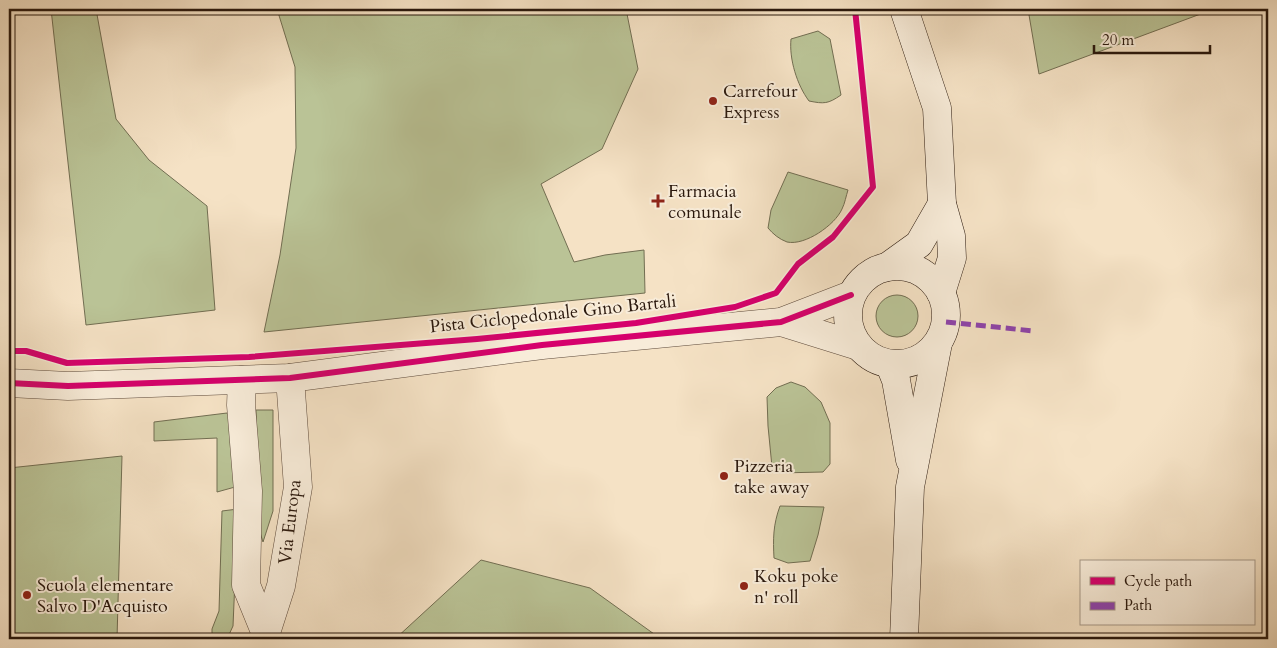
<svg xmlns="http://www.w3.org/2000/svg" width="1277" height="648" viewBox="0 0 1277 648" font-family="Cardo,serif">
<rect width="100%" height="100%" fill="#f5e2c5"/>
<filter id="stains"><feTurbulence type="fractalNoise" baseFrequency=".004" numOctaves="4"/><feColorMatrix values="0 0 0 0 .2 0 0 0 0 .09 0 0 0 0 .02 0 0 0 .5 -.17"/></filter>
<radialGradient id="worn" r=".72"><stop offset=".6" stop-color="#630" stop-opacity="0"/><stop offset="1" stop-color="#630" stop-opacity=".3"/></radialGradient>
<!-- green -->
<g fill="#bac396" stroke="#726e52">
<polygon points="51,9 96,9 116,119 149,160 207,206 215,310 86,325"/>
<polygon points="277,9 626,9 638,69 602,149 541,184 574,262 605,255 644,250 645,293 264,332 280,255 296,148 295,67"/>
<polygon points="1028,9 1214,9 1039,74"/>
<path d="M 818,31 L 830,39 L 841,95 C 828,104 824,104 809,101 C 797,85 789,59 791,39 Z"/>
<path d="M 788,172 L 848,190 C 846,196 845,203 842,209 C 835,225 805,246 787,242 C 779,239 773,234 768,228 L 771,210 Z"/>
<circle cx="897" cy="316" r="21"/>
<polygon points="791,382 805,387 821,402 830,423 830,464 823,472 779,473 772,467 768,426 767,397 776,388"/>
<polygon points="256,410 273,410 273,511 263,542 256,519"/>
<polygon points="227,413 233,425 235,487 217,492 217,438 154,441 154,422"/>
<polygon points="122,456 117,639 9,639 9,468"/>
<path d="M 780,506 L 824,507 L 818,535 L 810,561 L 788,563 L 774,558 C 773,539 773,525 780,506 Z"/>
<polygon points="238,509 233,626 227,639 212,637 212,629 219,611 222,511"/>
<polygon points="481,560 590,588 661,639 395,639"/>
</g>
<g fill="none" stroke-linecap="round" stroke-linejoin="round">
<defs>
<g id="street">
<polyline points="781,322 858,346"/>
<polyline points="242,380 241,405 248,491 246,585 266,634"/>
<polyline points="9,383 68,386 290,378 542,345 781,322 851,295"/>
<polyline points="264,639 281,586 298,487 290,378"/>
</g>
<g id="secondary">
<polyline points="904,9 937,108 942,204 951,236 952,258 941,293"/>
<circle cx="897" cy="315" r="49"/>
<polyline points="887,267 919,244 942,204"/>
<polyline points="890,365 896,380 910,460"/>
<polyline points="904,639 910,487 938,343"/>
</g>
</defs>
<!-- street casing -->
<use href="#street" stroke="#5d4a3b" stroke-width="29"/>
<!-- secondary casing -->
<use href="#secondary" stroke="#2a180d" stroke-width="29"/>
<!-- street -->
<use href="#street" stroke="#f8ecd9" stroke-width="28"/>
<!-- secondary -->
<use href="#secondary" stroke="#f8ecd9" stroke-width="28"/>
<!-- quiet -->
<polyline stroke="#8e44ad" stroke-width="5" stroke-dasharray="10 5" stroke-linecap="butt" points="946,322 1034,331"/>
<defs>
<g id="cycleway">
<polyline points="9,351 26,351 67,363 249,357 477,339 636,323 735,307 776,293 798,264 833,237 873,187 855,9"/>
<polyline points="9,383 68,386 290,378 542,345 781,322 851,295"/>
</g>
</defs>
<!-- cycleway casing -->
<use href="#cycleway" stroke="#f8ecd9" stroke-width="9"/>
<!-- cycleway -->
<use href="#cycleway" stroke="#d6006c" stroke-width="6"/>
</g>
<!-- markers -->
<g fill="#8f2418" stroke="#f8ecd9" stroke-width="2">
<circle cx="713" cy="101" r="5"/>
<path d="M655.5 193.5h5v5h5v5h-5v5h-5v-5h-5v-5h5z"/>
<circle cx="724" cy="476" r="5"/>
<circle cx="744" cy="586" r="5"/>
<circle cx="27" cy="595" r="5"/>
</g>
<g text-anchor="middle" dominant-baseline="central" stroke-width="4" stroke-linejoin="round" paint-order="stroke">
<!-- poi labels -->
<g font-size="18" fill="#2a180d" stroke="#f8ecd9" text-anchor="start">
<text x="723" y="91">Carrefour<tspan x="723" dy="21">Express</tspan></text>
<text x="668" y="191">Farmacia<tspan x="668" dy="21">comunale</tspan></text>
<text x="734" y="466">Pizzeria<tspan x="734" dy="21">take away</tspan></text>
<text x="754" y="576">Koku poke<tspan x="754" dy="21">n' roll</tspan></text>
<text x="37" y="585">Scuola elementare<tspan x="37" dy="21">Salvo D'Acquisto</tspan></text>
</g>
<!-- street labels -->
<g font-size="18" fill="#2a180d" stroke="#f8ecd9">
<text transform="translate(553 314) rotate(-6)">Pista Ciclopedonale Gino Bartali</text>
<text transform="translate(290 522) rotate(-83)">Via Europa</text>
</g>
</g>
<!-- margin -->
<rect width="1277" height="648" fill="none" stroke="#f5e2c5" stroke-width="30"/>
<rect x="10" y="10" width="1257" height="628" fill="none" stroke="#2a180d" stroke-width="2.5"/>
<rect x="15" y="15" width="1247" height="618" fill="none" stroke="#2a180d"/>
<!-- legend -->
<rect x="1080" y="560" width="175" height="65" fill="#f8ecd9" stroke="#a69787"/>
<rect x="1090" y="577" width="25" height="8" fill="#d6006c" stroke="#a69787"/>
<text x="1124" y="586" font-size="15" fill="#2a180d">Cycle path</text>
<rect x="1090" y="602" width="25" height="8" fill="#8e44ad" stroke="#a69787"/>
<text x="1124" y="610" font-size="15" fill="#2a180d">Path</text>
<!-- scale -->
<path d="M1094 45v8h116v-8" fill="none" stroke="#2a180d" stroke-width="2.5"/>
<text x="1102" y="45" font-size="15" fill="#2a180d" stroke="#f8ecd9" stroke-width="4" paint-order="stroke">20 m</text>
<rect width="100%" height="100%" filter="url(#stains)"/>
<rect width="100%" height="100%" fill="url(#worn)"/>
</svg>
